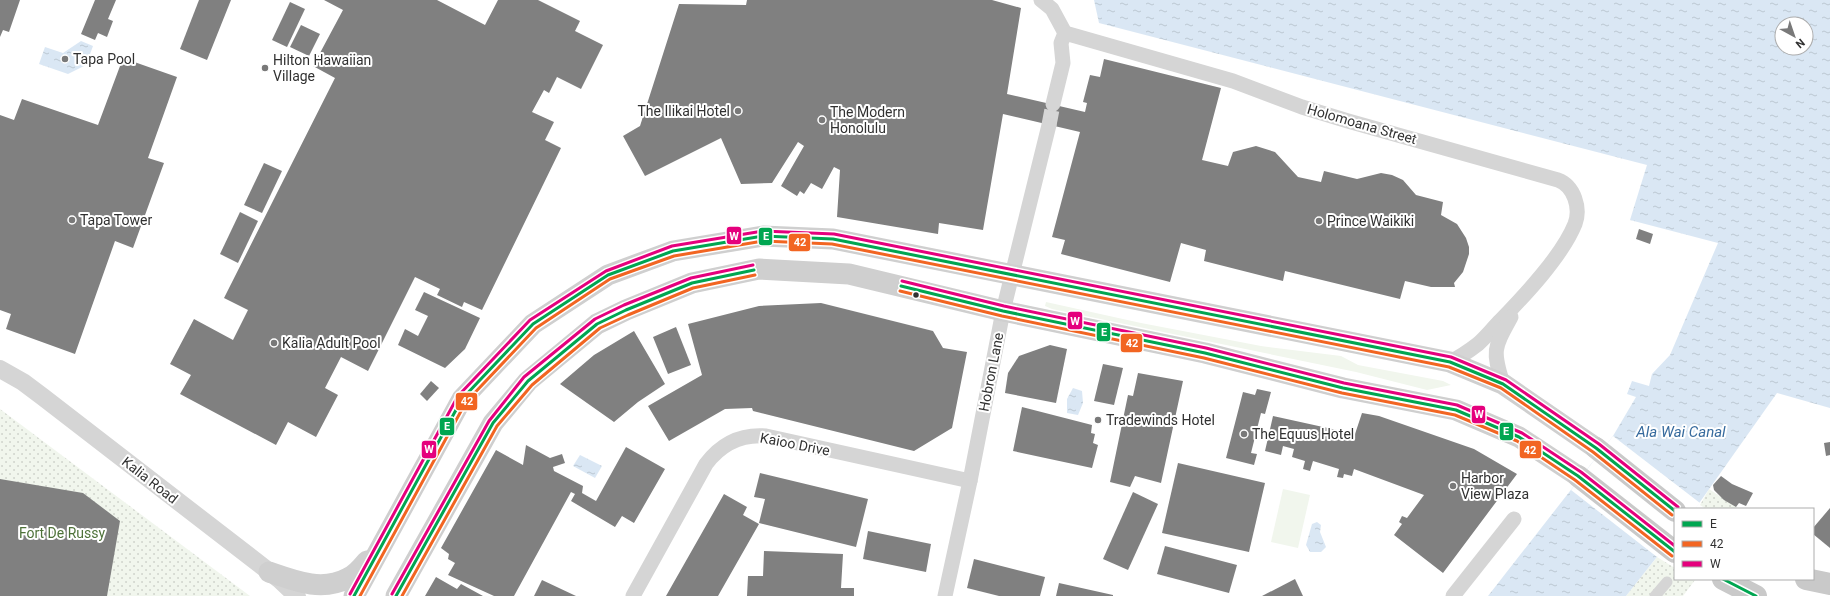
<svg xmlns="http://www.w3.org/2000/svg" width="1830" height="596" viewBox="0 0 1830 596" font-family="Roboto,sans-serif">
<defs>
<pattern id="park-dots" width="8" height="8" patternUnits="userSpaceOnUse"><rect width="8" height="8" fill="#f1f6ed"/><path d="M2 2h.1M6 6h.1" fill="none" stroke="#cfd3cc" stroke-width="1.8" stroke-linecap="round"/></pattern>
<pattern id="water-ripples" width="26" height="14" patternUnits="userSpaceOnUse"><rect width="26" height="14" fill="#dae7f4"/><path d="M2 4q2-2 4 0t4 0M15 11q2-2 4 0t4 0" fill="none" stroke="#bcc7d2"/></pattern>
</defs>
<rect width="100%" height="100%" fill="#fff"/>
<!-- grass -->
<g fill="#f1f6ed">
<polygon points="1046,302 1141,323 1261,346 1341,356 1358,365 1443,381 1451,385 1427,390 1356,372 1052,309 1045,306"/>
<polygon points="1283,489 1310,495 1298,548 1271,542"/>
</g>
<!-- park -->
<g fill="url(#park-dots)">
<polygon points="0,409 250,596 0,596"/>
<polygon points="1709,489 1736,507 1743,509 1706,509 1700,505"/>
<polygon points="1657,557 1675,568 1675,579 1693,579 1695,580 1683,596 1626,596"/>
</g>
<!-- water -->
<g fill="url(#water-ripples)" fill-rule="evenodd">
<path d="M 1094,0 L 1830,0 L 1830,408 L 1777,393 L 1695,509 L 1675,509 L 1675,534 L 1626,596 L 1488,596 L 1613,436 L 1636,397 L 1627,394 L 1632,381 L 1649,386 L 1652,374 L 1670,355 L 1718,243 L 1630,220 L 1647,165 L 1099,23 ZM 1782,24 L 1806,24 L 1806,48 L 1782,48 Z"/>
<polygon points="81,41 93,46 86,65 68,74 39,64 45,47 63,53"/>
<polygon points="1073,388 1082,391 1083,403 1078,415 1067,413 1067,399"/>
<polygon points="580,455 602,466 595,478 573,466"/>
<polygon points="1317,522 1321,525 1320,532 1326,547 1321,552 1310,552 1306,545 1312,524"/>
</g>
<!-- pier -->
<polygon fill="#fff" points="1613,436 1700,503 1695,509 1675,509 1675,534 1657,557 1571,490"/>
<!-- building -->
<g fill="#808080">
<polygon points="0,0 20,0 9,32 3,30 0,37"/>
<polygon points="95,0 116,0 108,19 113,21 107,37 98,33 95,40 81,34"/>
<polygon points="199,0 231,0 207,60 180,49"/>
<polygon points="324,0 437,0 485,25 498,0 538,0 580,21 575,31 603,45 581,89 557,77 549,93 544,90 532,112 554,122 545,140 561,148 482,310 464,302 462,307 437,295 440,289 415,277 368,371 341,357 325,388 338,395 316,437 288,422 276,445 180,394 191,375 170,364 194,319 233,340 248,310 224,298 335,78 313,66 343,10"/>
<polygon points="747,0 992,0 1021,8 1007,94 1085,112 1087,103 1083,102 1090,75 1100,77 1104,59 1221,88 1202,160 1228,166 1233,152 1256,146 1275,152 1298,177 1321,182 1324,171 1357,179 1381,173 1392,175 1403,180 1416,195 1443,202 1441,215 1457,224 1466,238 1469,247 1469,254 1463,272 1454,283 1455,287 1431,287 1405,281 1400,299 1285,271 1283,281 1204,261 1206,250 1181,243 1170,282 1061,254 1065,240 1052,237 1080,132 1003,114 983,230 939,223 938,234 837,217 840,170 834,167 822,189 811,183 804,194 800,191 797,196 781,186 804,146 798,142 772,183 741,184 721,138 645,176 623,136 640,126 679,4 746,5"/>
<polygon points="290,2 305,9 287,47 272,40"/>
<polygon points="301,25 320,34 309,56 290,47"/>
<polygon points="123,58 177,77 148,158 164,163 133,248 115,241 75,354 6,329 11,314 0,310 0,115 14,120 22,99 98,125"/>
<polygon points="264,163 282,171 262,213 244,205"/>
<polygon points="240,212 258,221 238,263 220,254"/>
<polygon points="1639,229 1653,234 1650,244 1636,239"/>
<polygon points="424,292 480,318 465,349 445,368 398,345 405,329 418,336 428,316 415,310"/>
<polygon points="821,303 933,331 943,348 967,352 952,428 914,451 753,411 752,408 725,409 669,441 648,406 702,375 688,324 759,306"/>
<polygon points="676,327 691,365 668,374 653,337"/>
<polygon points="634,331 665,384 638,402 614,422 560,384 594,355"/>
<polygon points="1050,345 1067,349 1056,403 1005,393 1008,373 1019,356"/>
<polygon points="1103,364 1123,368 1114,405 1094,401"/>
<polygon points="1138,373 1183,381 1161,483 1135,476 1130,487 1110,482 1128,395 1133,396"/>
<polygon points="431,381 439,388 427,401 420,394"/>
<polygon points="1257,389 1271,392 1265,414 1261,413 1251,453 1257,454 1254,465 1226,458 1243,392 1255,395"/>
<polygon points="1022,407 1092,425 1091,433 1095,434 1093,443 1098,445 1092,468 1013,451"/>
<polygon points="1362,413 1379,416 1474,449 1517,474 1443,573 1394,535 1402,524 1399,522 1402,516 1407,518 1424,495 1354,469 1352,476 1344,474 1343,478 1337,477 1339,469 1313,461 1310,471 1303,469 1305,461 1292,457 1294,449 1283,446 1281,455 1265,451 1273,416 1355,434"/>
<polygon points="1830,442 1830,455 1826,456 1824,443"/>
<polygon points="526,445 550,458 562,454 565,463 553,467 554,471 583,486 582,493 596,501 626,447 665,469 634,523 622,516 615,527 571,501 575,494 571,492 514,596 494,596 448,575 455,563 448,559 449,554 441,548 496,450 523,465"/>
<polygon points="1178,463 1265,483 1249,552 1162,533"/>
<polygon points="760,473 868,499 856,547 759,523 765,499 754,497"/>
<polygon points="1721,476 1732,484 1753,493 1746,506 1739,503 1736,507 1724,500 1714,490 1713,485"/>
<polygon points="0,479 83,493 120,521 107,596 0,596"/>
<polygon points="1133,492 1158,504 1128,570 1103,559"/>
<polygon points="724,494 747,507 743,515 759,524 718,596 666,596"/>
<polygon points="1830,508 1830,548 1813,534 1813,528"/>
<polygon points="868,531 931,544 926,572 863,559"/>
<polygon points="1165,546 1237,565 1229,593 1157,574"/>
<polygon points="764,551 843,554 841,588 854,588 854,596 747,596 748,576 763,576"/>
<polygon points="974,559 1045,577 1040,596 999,596 967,588"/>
<polygon points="436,577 457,589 461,584 483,596 425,596"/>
<polygon points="1295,579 1303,596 1262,596"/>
<polygon points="542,580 576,596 534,596"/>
<polygon points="1059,583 1113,595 1113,596 1056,596"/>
</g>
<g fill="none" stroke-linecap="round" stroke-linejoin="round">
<!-- minor-tunnel -->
<polyline stroke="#d6d6d6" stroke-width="15" stroke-dasharray="15 8" stroke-linecap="butt" points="1049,125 1053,104"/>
<!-- pedestrian -->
<polyline stroke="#d5d5d5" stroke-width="11" points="1655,596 1667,582"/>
<!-- minor -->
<g stroke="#d5d5d5" stroke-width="15">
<path d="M 1041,0 L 1052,9 L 1065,33 L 1233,81 L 1302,107 L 1348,121 L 1558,180 C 1574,186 1581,208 1575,224 C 1562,256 1525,295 1501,320 C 1493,328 1486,337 1478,344 C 1469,351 1460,357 1450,362"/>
<polyline points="1053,104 1063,63 1061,43 1065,33"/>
<path d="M 1503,384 C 1492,350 1494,348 1511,317"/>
<path d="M 633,596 L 706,464 C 721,444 741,434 766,436 L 970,481"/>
<polyline points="945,596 970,481 1003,311 1049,125"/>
<polyline points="1453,596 1514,519"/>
</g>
<!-- tertiary -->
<polyline stroke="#d5d5d5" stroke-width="18" points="0,369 23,382 43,397 280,580 297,596"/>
<!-- secondary -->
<g stroke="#cfcfcf" stroke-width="21">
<path d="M 269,572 C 295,581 322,592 348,578 C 355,575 362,567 367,561"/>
<polyline points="354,596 462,399 533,324 608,275 673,251 763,236 833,239 1450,362 1503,384 1596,448"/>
<polyline points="396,596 493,423 528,381 597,324 626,310 692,283 759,269 849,274 1003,311 1205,353 1343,388 1456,410 1519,437 1578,476"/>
</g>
<!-- primary -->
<g stroke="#c9c9c9" stroke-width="22">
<polyline points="1596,448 1675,511"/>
<polyline points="1578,476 1675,552"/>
<polyline points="1723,579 1756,596"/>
<polyline points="1806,579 1830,584"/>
</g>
<defs>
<g id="bus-1">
<polyline points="901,286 1003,311 1205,353 1343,388 1456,410 1519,437 1578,476 1675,552"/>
<polyline points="1723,579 1756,596"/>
<polyline points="354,596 462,399 533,324 608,275 673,251 763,236 833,239 1450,362 1503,384 1596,448 1675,511"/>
<polyline points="396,596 493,423 528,381 597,324 626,310 692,283 754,270"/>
</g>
<g id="bus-2">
<polyline points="900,291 1002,316 1204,358 1342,393 1455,415 1517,441 1575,480 1672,556"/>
<polyline points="360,596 466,402 536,328 610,279 674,256 763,241 832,244 1449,367 1501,388 1593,452 1672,515"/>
<polyline points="402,596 497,426 532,385 600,328 628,315 693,288 755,275"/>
</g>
<g id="bus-3">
<polyline points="902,281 1004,306 1206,348 1344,383 1457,405 1522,433 1581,472 1675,546"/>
<polyline points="350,594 458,396 530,320 606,271 672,246 763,231 834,234 1451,357 1506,380 1599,444 1678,507"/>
<polyline points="392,594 489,421 524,377 595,319 624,305 691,278 753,265"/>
</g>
</defs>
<!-- bus-1 casing -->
<use href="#bus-1" stroke="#fff" stroke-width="6"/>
<!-- bus-2 casing -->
<use href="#bus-2" stroke="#fff" stroke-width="6"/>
<!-- bus-3 casing -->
<use href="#bus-3" stroke="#fff" stroke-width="6"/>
<!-- bus-1 -->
<use href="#bus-1" stroke="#00a651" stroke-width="3"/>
<!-- bus-2 -->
<use href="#bus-2" stroke="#f26522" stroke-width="3"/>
<!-- bus-3 -->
<use href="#bus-3" stroke="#e5007d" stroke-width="3"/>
</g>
<!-- markers -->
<g fill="#797979" stroke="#fff" stroke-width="1.5">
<circle cx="65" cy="59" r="4"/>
<circle cx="265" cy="68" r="4"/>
<circle cx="738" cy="111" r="4"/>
<circle cx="822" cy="120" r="4"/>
<circle cx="72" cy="220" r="4"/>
<circle cx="1319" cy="221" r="4"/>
<circle cx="274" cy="343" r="4"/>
<circle cx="1098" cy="420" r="4"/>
<circle cx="1244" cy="434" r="4"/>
<circle cx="1453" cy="486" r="4"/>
</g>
<circle fill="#313131" stroke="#fff" stroke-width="1.5" cx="916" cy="295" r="3.5"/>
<g text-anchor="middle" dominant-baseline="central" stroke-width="4" stroke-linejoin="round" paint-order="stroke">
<!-- poi labels -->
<g font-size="14" fill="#313131" stroke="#fff" text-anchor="start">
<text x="73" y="59">Tapa Pool</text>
<text x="273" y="60">Hilton Hawaiian<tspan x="273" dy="16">Village</tspan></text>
<text x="730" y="111" text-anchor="end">The Ilikai Hotel</text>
<text x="830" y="112">The Modern<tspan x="830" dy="16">Honolulu</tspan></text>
<text x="80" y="220">Tapa Tower</text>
<text x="1327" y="221">Prince Waikiki</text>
<text x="282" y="343">Kalia Adult Pool</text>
<text x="1106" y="420">Tradewinds Hotel</text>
<text x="1252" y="434">The Equus Hotel</text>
<text x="1461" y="478">Harbor<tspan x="1461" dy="16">View Plaza</tspan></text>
</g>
<!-- street labels -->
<g font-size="14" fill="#313131" stroke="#fff">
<text transform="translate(1362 124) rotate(16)">Holomoana Street</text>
<text transform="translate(991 372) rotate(-79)">Hobron Lane</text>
<text transform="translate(795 444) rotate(11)">Kaioo Drive</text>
<text transform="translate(150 480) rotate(38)">Kalia Road</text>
</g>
<!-- park labels -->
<g font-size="14" fill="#4e7239" stroke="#fff">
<text x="62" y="533">Fort De Russy</text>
</g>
<!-- water labels -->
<g font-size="15" font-style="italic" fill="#366a9d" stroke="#fff">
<text x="1681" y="432">Ala Wai Canal</text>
</g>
</g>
<g stroke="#fff" stroke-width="1.5">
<rect x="726" y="226" width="16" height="19" rx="4" fill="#e5007d"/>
<rect x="758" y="227" width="15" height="19" rx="4" fill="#00a651"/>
<rect x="788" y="233" width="23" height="19" rx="4" fill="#f26522"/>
<rect x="1067" y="311" width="16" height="19" rx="4" fill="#e5007d"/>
<rect x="1096" y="322" width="15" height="20" rx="4" fill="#00a651"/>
<rect x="1120" y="333" width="23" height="20" rx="4" fill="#f26522"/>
<rect x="455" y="392" width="23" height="19" rx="4" fill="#f26522"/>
<rect x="1471" y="405" width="15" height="19" rx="4" fill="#e5007d"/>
<rect x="439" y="417" width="16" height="19" rx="4" fill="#00a651"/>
<rect x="1499" y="422" width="15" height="19" rx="4" fill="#00a651"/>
<rect x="421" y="440" width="16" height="19" rx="4" fill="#e5007d"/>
<rect x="1519" y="440" width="23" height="19" rx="4" fill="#f26522"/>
</g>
<g font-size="11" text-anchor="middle" font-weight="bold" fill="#fff">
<text x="734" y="240">W</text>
<text x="766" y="240">E</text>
<text x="800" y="246">42</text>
<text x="1075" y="325">W</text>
<text x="1104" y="336">E</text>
<text x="1132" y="347">42</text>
<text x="467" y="405">42</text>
<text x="1479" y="418">W</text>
<text x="447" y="430">E</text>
<text x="1506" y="435">E</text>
<text x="429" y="453">W</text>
<text x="1530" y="454">42</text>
</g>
<!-- legend -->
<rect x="1674" y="508" width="140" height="72" fill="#ffffff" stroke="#adadad"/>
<rect x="1682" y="521" width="20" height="6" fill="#00a651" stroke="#adadad"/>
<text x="1710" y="528" font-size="12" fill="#313131">E</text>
<rect x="1682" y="541" width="20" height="6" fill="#f26522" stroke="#adadad"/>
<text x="1710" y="548" font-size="12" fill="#313131">42</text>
<rect x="1682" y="561" width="20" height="6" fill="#e5007d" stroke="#adadad"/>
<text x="1710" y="568" font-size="12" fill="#313131">W</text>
<!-- north arrow -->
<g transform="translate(1794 36) rotate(140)"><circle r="19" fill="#ffffff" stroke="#adadad"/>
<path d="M0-3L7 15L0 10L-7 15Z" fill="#797979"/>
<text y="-6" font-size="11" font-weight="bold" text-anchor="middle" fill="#313131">N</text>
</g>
</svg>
